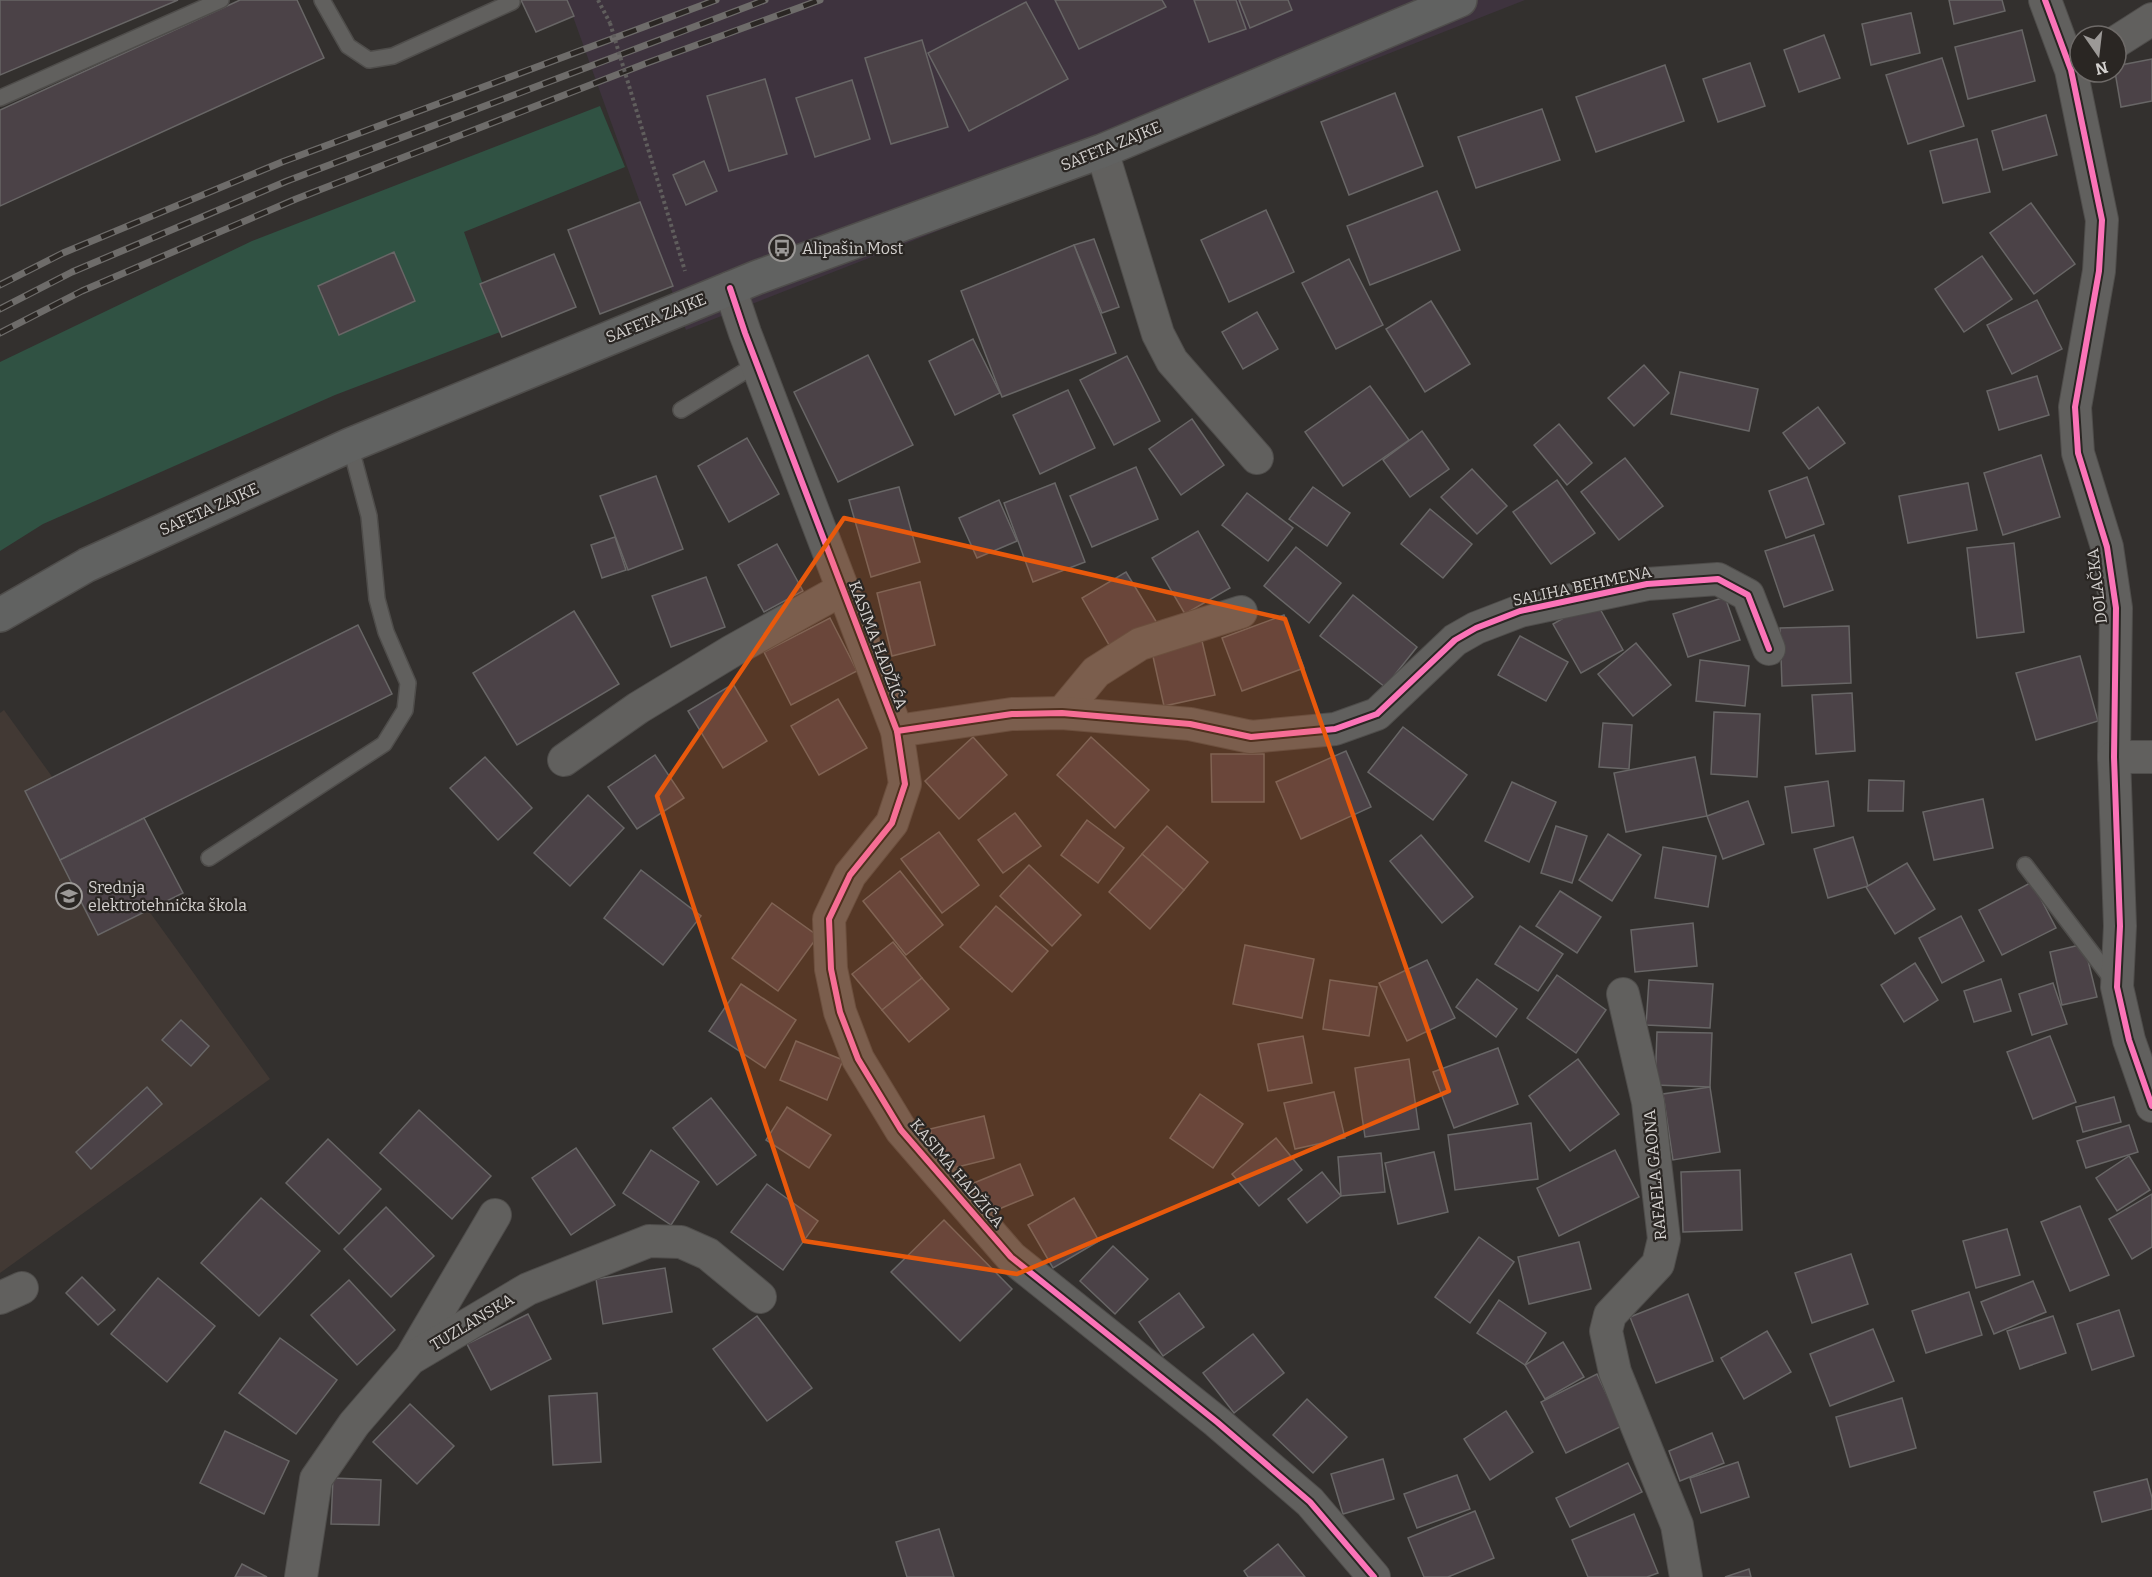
<svg xmlns="http://www.w3.org/2000/svg" width="2152" height="1577" viewBox="0 0 2152 1577" font-family="Bitter,serif">
<rect width="100%" height="100%" fill="#33302e"/>
<!-- industrial -->
<polygon fill="#3e333e" points="567,0 1525,0 686,330"/>
<!-- built -->
<polygon fill="#423934" points="4,710 270,1079 0,1273 0,713"/>
<!-- green -->
<polygon fill="#305243" points="600,106 625,167 464,232 500,332 335,395 43,524 0,551 0,362 252,241"/>
<!-- building -->
<g fill="#4b4247" stroke="#686666" stroke-width="1.5">
<polygon points="0,0 178,0 0,75"/>
<polygon points="240,0 297,0 324,58 0,206 0,110"/>
<polygon points="521,0 567,0 574,16 536,32"/>
<polygon points="1055,0 1162,0 1166,7 1079,49"/>
<polygon points="1194,0 1236,0 1246,29 1209,42"/>
<polygon points="1239,0 1288,0 1292,10 1250,28"/>
<polygon points="1949,0 2002,0 2005,11 1954,24"/>
<polygon points="1026,2 1068,79 969,131 928,53"/>
<polygon points="1911,13 1920,53 1871,65 1862,24"/>
<polygon points="2022,30 2035,81 1968,99 1955,47"/>
<polygon points="1824,35 1840,78 1799,92 1784,50"/>
<polygon points="922,40 948,127 891,144 865,58"/>
<polygon points="1942,58 1964,126 1908,144 1886,75"/>
<polygon points="2152,59 2152,101 2121,107 2115,72 2116,66"/>
<polygon points="1750,63 1765,106 1718,122 1703,79"/>
<polygon points="1665,65 1684,121 1596,152 1576,97"/>
<polygon points="765,79 787,154 729,171 707,96"/>
<polygon points="852,80 870,139 815,157 796,98"/>
<polygon points="1395,93 1423,166 1349,195 1321,122"/>
<polygon points="1542,109 1560,160 1476,188 1458,137"/>
<polygon points="2046,115 2057,155 2003,170 1992,131"/>
<polygon points="1977,139 1990,192 1943,203 1930,151"/>
<polygon points="704,161 717,191 686,205 673,175"/>
<polygon points="1437,191 1460,250 1370,285 1347,226"/>
<polygon points="640,202 673,286 600,314 568,230"/>
<polygon points="2031,203 2075,264 2034,294 1990,233"/>
<polygon points="1266,210 1294,272 1229,302 1201,240"/>
<polygon points="1094,239 1119,307 1102,313 1074,245"/>
<polygon points="1074,245 1116,353 1002,397 961,291"/>
<polygon points="394,252 415,301 339,335 318,286"/>
<polygon points="554,254 576,307 502,337 480,284"/>
<polygon points="1982,256 2012,299 1964,332 1935,289"/>
<polygon points="1349,259 1383,325 1336,349 1302,283"/>
<polygon points="2037,300 2062,349 2012,374 1987,325"/>
<polygon points="1431,301 1470,364 1425,392 1386,329"/>
<polygon points="1257,312 1278,349 1243,369 1222,332"/>
<polygon points="973,339 1000,393 955,415 929,361"/>
<polygon points="868,355 913,445 838,482 794,392"/>
<polygon points="1127,356 1160,421 1114,445 1080,380"/>
<polygon points="1644,365 1669,393 1634,426 1608,398"/>
<polygon points="1680,372 1758,389 1749,431 1671,414"/>
<polygon points="2037,376 2049,415 1999,430 1987,391"/>
<polygon points="1370,386 1409,440 1343,486 1305,432"/>
<polygon points="1068,390 1095,448 1040,474 1013,415"/>
<polygon points="1818,407 1845,443 1809,469 1783,433"/>
<polygon points="1192,419 1224,465 1181,495 1149,449"/>
<polygon points="1559,424 1592,463 1567,485 1534,445"/>
<polygon points="1422,431 1449,469 1410,497 1383,460"/>
<polygon points="747,438 779,494 729,522 698,466"/>
<polygon points="2041,455 2060,517 2003,535 1984,473"/>
<polygon points="1625,458 1663,506 1619,540 1581,492"/>
<polygon points="1136,467 1158,519 1092,547 1070,496"/>
<polygon points="1472,469 1507,506 1477,534 1441,497"/>
<polygon points="656,476 683,549 628,570 600,496"/>
<polygon points="1807,477 1824,524 1786,538 1769,491"/>
<polygon points="1557,480 1595,533 1551,564 1513,512"/>
<polygon points="1055,483 1085,562 1033,582 1004,503"/>
<polygon points="1968,483 1977,530 1908,543 1899,496"/>
<polygon points="899,487 920,562 871,577 849,500"/>
<polygon points="1313,487 1350,513 1327,546 1289,519"/>
<polygon points="1247,493 1293,528 1268,561 1222,525"/>
<polygon points="999,500 1017,541 977,558 959,518"/>
<polygon points="1430,509 1472,544 1443,578 1401,544"/>
<polygon points="1198,531 1230,588 1185,614 1152,558"/>
<polygon points="1814,535 1833,590 1784,607 1765,551"/>
<polygon points="615,537 626,570 602,578 591,545"/>
<polygon points="2014,543 2024,632 1977,638 1967,548"/>
<polygon points="777,544 803,591 764,612 738,565"/>
<polygon points="1296,547 1341,583 1309,623 1264,586"/>
<polygon points="1126,572 1157,623 1112,650 1082,598"/>
<polygon points="706,577 725,627 671,647 652,596"/>
<polygon points="920,582 935,645 892,656 877,593"/>
<polygon points="1353,595 1417,647 1385,687 1320,636"/>
<polygon points="1725,597 1740,640 1688,657 1673,614"/>
<polygon points="1595,600 1623,650 1581,673 1553,624"/>
<polygon points="574,611 619,684 517,745 473,673"/>
<polygon points="1284,615 1304,668 1242,691 1222,638"/>
<polygon points="830,618 857,671 791,705 764,652"/>
<polygon points="358,625 392,694 60,860 25,791"/>
<polygon points="1849,626 1851,683 1782,686 1780,628"/>
<polygon points="1520,636 1568,662 1546,701 1498,675"/>
<polygon points="1202,641 1215,695 1164,706 1152,652"/>
<polygon points="1636,643 1671,685 1633,716 1598,674"/>
<polygon points="2080,656 2098,721 2036,740 2016,673"/>
<polygon points="1700,660 1749,666 1745,706 1696,701"/>
<polygon points="733,684 767,741 723,768 688,711"/>
<polygon points="1852,693 1855,751 1816,754 1812,695"/>
<polygon points="838,699 867,748 819,775 791,726"/>
<polygon points="1714,712 1760,714 1757,777 1711,774"/>
<polygon points="1603,723 1632,725 1629,769 1599,767"/>
<polygon points="1403,727 1467,775 1433,820 1368,772"/>
<polygon points="973,737 1007,775 959,819 925,781"/>
<polygon points="1091,737 1149,790 1115,828 1057,775"/>
<polygon points="1346,751 1371,807 1301,839 1276,782"/>
<polygon points="1211,754 1264,754 1264,802 1212,802"/>
<polygon points="655,755 684,798 637,829 608,787"/>
<polygon points="485,757 532,808 498,840 450,788"/>
<polygon points="1695,757 1707,816 1626,832 1614,773"/>
<polygon points="1869,780 1904,781 1903,811 1868,811"/>
<polygon points="1828,781 1834,826 1792,833 1785,787"/>
<polygon points="1512,782 1556,802 1529,862 1485,841"/>
<polygon points="588,795 624,828 570,886 534,853"/>
<polygon points="1983,799 1993,848 1934,860 1923,812"/>
<polygon points="1748,801 1764,844 1723,859 1707,816"/>
<polygon points="1015,813 1041,846 1003,873 978,840"/>
<polygon points="144,818 183,893 98,935 60,860"/>
<polygon points="1087,820 1124,848 1098,883 1061,855"/>
<polygon points="1167,826 1208,862 1184,890 1142,854"/>
<polygon points="1556,826 1587,836 1572,883 1541,873"/>
<polygon points="939,832 979,885 942,913 901,859"/>
<polygon points="1608,834 1641,855 1612,901 1579,880"/>
<polygon points="1421,835 1473,897 1442,923 1390,861"/>
<polygon points="1853,837 1868,886 1828,898 1814,849"/>
<polygon points="1663,847 1716,856 1708,907 1655,898"/>
<polygon points="1142,854 1184,890 1150,929 1109,892"/>
<polygon points="1907,863 1935,909 1895,934 1866,887"/>
<polygon points="1029,865 1081,915 1052,946 1000,896"/>
<polygon points="641,870 701,916 663,965 604,918"/>
<polygon points="900,871 943,925 906,955 863,901"/>
<polygon points="2032,882 2056,928 2002,955 1979,910"/>
<polygon points="1560,891 1601,917 1577,953 1536,926"/>
<polygon points="772,903 818,936 778,991 732,958"/>
<polygon points="996,906 1048,951 1012,992 960,947"/>
<polygon points="1961,916 1984,961 1942,983 1919,938"/>
<polygon points="1693,923 1697,966 1635,972 1631,930"/>
<polygon points="1520,926 1563,954 1538,991 1495,964"/>
<polygon points="893,942 922,978 882,1010 852,974"/>
<polygon points="2084,944 2097,997 2062,1005 2050,952"/>
<polygon points="1245,945 1314,959 1302,1018 1233,1004"/>
<polygon points="1427,960 1455,1018 1407,1041 1379,983"/>
<polygon points="1915,963 1938,1000 1904,1022 1881,985"/>
<polygon points="1557,975 1606,1010 1576,1053 1527,1018"/>
<polygon points="922,978 949,1009 909,1042 882,1010"/>
<polygon points="1477,979 1517,1009 1496,1037 1456,1007"/>
<polygon points="2001,979 2011,1011 1974,1022 1964,991"/>
<polygon points="1330,980 1377,987 1369,1036 1323,1029"/>
<polygon points="1649,980 1713,984 1710,1028 1646,1025"/>
<polygon points="2053,983 2067,1024 2032,1035 2019,994"/>
<polygon points="741,984 796,1020 765,1068 709,1031"/>
<polygon points="181,1020 209,1046 191,1066 162,1040"/>
<polygon points="1657,1032 1712,1033 1710,1087 1655,1085"/>
<polygon points="1303,1036 1312,1083 1268,1091 1258,1044"/>
<polygon points="2050,1036 2076,1102 2033,1119 2007,1052"/>
<polygon points="796,1041 843,1060 827,1100 780,1080"/>
<polygon points="1498,1048 1518,1104 1454,1128 1433,1072"/>
<polygon points="1409,1059 1419,1129 1365,1137 1355,1068"/>
<polygon points="1578,1059 1619,1114 1570,1151 1529,1096"/>
<polygon points="147,1087 162,1104 91,1169 76,1152"/>
<polygon points="1710,1087 1720,1152 1673,1160 1663,1094"/>
<polygon points="1334,1092 1345,1138 1295,1149 1284,1103"/>
<polygon points="1200,1094 1243,1124 1213,1168 1170,1138"/>
<polygon points="2114,1097 2121,1122 2083,1132 2076,1107"/>
<polygon points="711,1098 756,1155 717,1185 673,1128"/>
<polygon points="787,1107 831,1135 809,1168 766,1140"/>
<polygon points="419,1110 491,1176 452,1219 380,1153"/>
<polygon points="984,1116 994,1158 941,1171 930,1129"/>
<polygon points="1531,1123 1538,1179 1455,1190 1448,1135"/>
<polygon points="2129,1125 2138,1152 2086,1168 2077,1141"/>
<polygon points="1276,1138 1302,1170 1259,1206 1232,1174"/>
<polygon points="328,1139 381,1189 339,1234 286,1183"/>
<polygon points="576,1148 615,1205 571,1235 532,1178"/>
<polygon points="651,1150 699,1182 671,1225 623,1193"/>
<polygon points="1615,1150 1639,1197 1559,1236 1537,1188"/>
<polygon points="1434,1152 1448,1212 1398,1224 1385,1163"/>
<polygon points="1381,1153 1385,1192 1341,1196 1338,1157"/>
<polygon points="2129,1156 2150,1190 2117,1211 2096,1178"/>
<polygon points="1020,1164 1033,1195 982,1216 969,1185"/>
<polygon points="1740,1170 1742,1230 1683,1232 1681,1172"/>
<polygon points="1322,1172 1341,1196 1307,1223 1288,1199"/>
<polygon points="767,1184 818,1221 783,1270 731,1232"/>
<polygon points="2152,1194 2152,1247 2132,1259 2109,1219"/>
<polygon points="261,1198 320,1251 259,1316 201,1263"/>
<polygon points="1074,1198 1099,1241 1053,1268 1028,1225"/>
<polygon points="2080,1206 2109,1275 2070,1291 2041,1222"/>
<polygon points="386,1207 434,1256 391,1297 344,1249"/>
<polygon points="944,1220 1012,1289 960,1341 891,1272"/>
<polygon points="2007,1229 2020,1275 1976,1288 1963,1241"/>
<polygon points="1479,1237 1514,1262 1470,1323 1435,1297"/>
<polygon points="1579,1242 1591,1289 1529,1304 1518,1257"/>
<polygon points="1113,1246 1148,1279 1115,1314 1080,1281"/>
<polygon points="1851,1254 1868,1304 1812,1323 1795,1273"/>
<polygon points="665,1268 672,1312 603,1324 596,1279"/>
<polygon points="82,1277 115,1310 98,1325 66,1293"/>
<polygon points="158,1278 215,1326 167,1382 111,1334"/>
<polygon points="349,1280 395,1330 357,1365 311,1315"/>
<polygon points="2033,1281 2046,1312 1994,1334 1981,1302"/>
<polygon points="1969,1292 1982,1335 1926,1353 1912,1311"/>
<polygon points="1179,1293 1204,1327 1163,1356 1139,1322"/>
<polygon points="1688,1294 1713,1361 1656,1383 1630,1317"/>
<polygon points="1499,1300 1546,1333 1525,1365 1477,1333"/>
<polygon points="2119,1310 2134,1356 2092,1370 2077,1324"/>
<polygon points="528,1314 551,1359 491,1390 467,1344"/>
<polygon points="757,1316 812,1388 767,1421 713,1349"/>
<polygon points="2053,1316 2066,1353 2020,1369 2007,1331"/>
<polygon points="1873,1329 1894,1381 1830,1406 1810,1354"/>
<polygon points="1767,1331 1791,1372 1744,1399 1721,1358"/>
<polygon points="1253,1334 1284,1373 1234,1413 1203,1373"/>
<polygon points="280,1338 337,1380 296,1434 239,1393"/>
<polygon points="1563,1342 1584,1377 1545,1399 1525,1365"/>
<polygon points="1597,1374 1622,1426 1566,1453 1541,1402"/>
<polygon points="597,1393 601,1462 553,1465 549,1396"/>
<polygon points="1902,1398 1916,1448 1850,1467 1836,1417"/>
<polygon points="1307,1399 1347,1437 1313,1473 1273,1435"/>
<polygon points="410,1404 454,1446 417,1484 373,1442"/>
<polygon points="1506,1411 1533,1452 1490,1480 1464,1439"/>
<polygon points="225,1431 289,1461 264,1514 200,1483"/>
<polygon points="1712,1433 1724,1463 1680,1481 1669,1451"/>
<polygon points="1383,1459 1394,1499 1343,1514 1331,1474"/>
<polygon points="1738,1462 1749,1497 1701,1513 1690,1478"/>
<polygon points="1628,1463 1642,1492 1570,1527 1556,1498"/>
<polygon points="1457,1475 1470,1509 1417,1528 1404,1494"/>
<polygon points="333,1478 381,1480 379,1525 331,1524"/>
<polygon points="2147,1479 2152,1498 2152,1509 2102,1522 2094,1492"/>
<polygon points="1475,1511 1494,1558 1448,1577 1424,1577 1408,1538"/>
<polygon points="1634,1514 1658,1573 1647,1577 1588,1577 1572,1540"/>
<polygon points="939,1529 954,1577 907,1577 896,1542"/>
<polygon points="1278,1544 1305,1577 1248,1577 1244,1571"/>
<polygon points="242,1564 267,1577 235,1577"/>
<polygon points="1749,1569 1751,1577 1725,1577"/>
</g>
<g fill="none" stroke-linecap="round" stroke-linejoin="round">
<defs>
<g id="service">
<polyline points="322,0 348,46 369,60 393,56 512,2"/>
<polyline points="0,98 221,0"/>
<polyline points="681,410 757,364"/>
<polyline points="209,858 384,744 405,710 408,683 386,632 377,599 369,516 350,445"/>
<polyline points="2025,865 2114,982"/>
</g>
<g id="minor">
<polyline points="2045,0 2071,70 2102,220 2099,271 2075,407 2078,453 2107,547 2116,608 2114,757 2120,926 2117,987 2129,1040 2152,1106"/>
<polyline points="2116,42 2152,19"/>
<polyline points="1102,151 1158,334 1172,361 1257,458"/>
<polyline points="730,288 745,333 897,731 905,784 892,823 850,875 829,919 831,969 840,1012 858,1059 901,1130 1011,1257 1217,1422 1310,1502 1374,1577"/>
<polyline points="1062,713 1096,672 1140,644 1241,612"/>
<polyline points="897,731 1012,714 1062,713 1190,724 1251,737 1335,729 1377,714 1455,640 1476,628 1520,611 1647,584 1718,579 1748,595 1769,649"/>
<polyline points="2114,757 2152,757"/>
<polyline points="564,760 638,708 732,651 843,589"/>
<polyline points="1623,994 1648,1102 1664,1239 1658,1264 1610,1315 1606,1331 1615,1372 1677,1525 1686,1577"/>
<polyline points="0,1298 22,1288"/>
<polyline points="412,1356 495,1215"/>
<polyline points="301,1577 316,1479 354,1424 410,1359 528,1289 649,1241 681,1242 708,1254 760,1297"/>
</g>
<polyline id="secondary" points="0,615 87,565 350,445 758,277 1102,151 1460,0"/>
</defs>
<!-- service casing -->
<use href="#service" stroke="#4f4d4b" stroke-width="18"/>
<!-- minor casing -->
<use href="#minor" stroke="#4f4d4b" stroke-width="34"/>
<!-- secondary casing -->
<use href="#secondary" stroke="#4f4d4b" stroke-width="36"/>
<!-- path -->
<polyline stroke="#605e5d" stroke-width="4" stroke-dasharray="3 3" stroke-linecap="butt" points="598,0 610,23"/>
<!-- service -->
<use href="#service" stroke="#61605e" stroke-width="15"/>
<!-- minor -->
<use href="#minor" stroke="#61605e" stroke-width="32"/>
<!-- secondary -->
<use href="#secondary" stroke="#616261" stroke-width="33"/>
<defs>
<g id="rail">
<polyline points="0,285 63,253 282,162 716,0"/>
<polyline points="0,309 72,272 287,181 765,0"/>
<polyline points="0,333 82,291 296,199 647,63 820,0"/>
</g>
</defs>
<!-- rail casing -->
<use href="#rail" stroke="#6e6c6a" stroke-width="7"/>
<!-- rail -->
<use href="#rail" stroke="#2a2623" stroke-width="4.5" stroke-dasharray="14" stroke-linecap="butt"/>
<!-- path-bridge -->
<polyline stroke="#605e5d" stroke-width="4" stroke-dasharray="3 3" stroke-linecap="butt" points="610,23 685,271"/>
<defs>
<g id="cycleway">
<polyline points="2045,0 2071,70 2102,220 2099,271 2075,407 2078,453 2107,547 2116,608 2114,757 2120,926 2117,987 2129,1040 2152,1106"/>
<polyline points="730,288 745,333 897,731 905,784 892,823 850,875 829,919 831,969 840,1012 858,1059 901,1130 1011,1257 1217,1422 1310,1502 1374,1577"/>
<polyline points="897,731 1012,714 1062,713 1190,724 1251,737 1335,729 1377,714 1455,640 1476,628 1520,611 1647,584 1718,579 1748,595 1769,649"/>
</g>
</defs>
<!-- cycleway casing -->
<use href="#cycleway" stroke="#2a2623" stroke-width="10"/>
<!-- cycleway -->
<use href="#cycleway" stroke="#fb73b8" stroke-width="6"/>
</g>
<!-- marked area -->
<path fill="#e8590c" fill-opacity="0.2" stroke="#e8590c" stroke-width="4.5" stroke-linejoin="round" d="M 844,518 L 1285,619 L 1449,1091 L 1017,1274 L 804,1241 L 657,796 Z"/>
<!-- icons -->
<defs>
<symbol id="bus-ring" viewBox="-11 -11 22 22"><circle r="9.5" fill="#2a2623" stroke="#9c9997" stroke-width="1.5"/><path d="M-5-6H5V4H4V6H2V4H-2V6H-4V4H-5ZM-3.5-4V0h7V-4ZM-3.5 1.2v1.5H-2V1.2ZM2 1.2v1.5H3.5V1.2Z" fill="#9c9997"/></symbol>
<symbol id="school-ring" viewBox="-11 -11 22 22"><circle r="9.5" fill="#2a2623" stroke="#9c9997" stroke-width="1.5"/><path d="M0-5L7-2L0 1L-7-2ZM-4 1L0 2.5L4 1V4Q0 6-4 4Z" fill="#9c9997"/></symbol>
</defs>
<g fill-rule="evenodd">
<use href="#bus-ring" x="767" y="233" width="30" height="30"/>
<use href="#school-ring" x="54" y="881" width="30" height="30"/>
</g>
<g text-anchor="middle" dominant-baseline="central" stroke-width="4.5" stroke-linejoin="round" paint-order="stroke">
<!-- street labels -->
<g font-size="16" fill="#d4d1cf" stroke="#2a2623">
<text transform="translate(1111 146) rotate(-22)">SAFETA ZAJKE</text>
<text transform="translate(656 318) rotate(-22)">SAFETA ZAJKE</text>
<text transform="translate(209 509) rotate(-24)">SAFETA ZAJKE</text>
<text transform="translate(1582 586) rotate(-12)">SALIHA BEHMENA</text>
<text transform="translate(2097 586) rotate(-97)">DOLAČKA</text>
<text transform="translate(878 645) rotate(69)">KASIMA HADŽIĆA</text>
<text transform="translate(957 1173) rotate(50)">KASIMA HADŽIĆA</text>
<text transform="translate(1655 1175) rotate(-95)">RAFAELA GAONA</text>
<text transform="translate(472 1322) rotate(-31)">TUZLANSKA</text>
</g>
<!-- poi labels -->
<g font-size="16" fill="#d4d1cf" stroke="#2a2623" text-anchor="start">
<text x="802" y="248">Alipašin Most</text>
<text x="88" y="887">Srednja<tspan x="88" dy="18">elektrotehnička škola</tspan></text>
</g>
</g>
<!-- north arrow -->
<g transform="translate(2098 54) rotate(166)"><circle r="28" fill="#2a2623" stroke="#6e6a68" stroke-width="1.5"/>
<path d="M0-4.5L10 22L0 15L-10 22Z" fill="#9c9997"/>
<text y="-9" font-size="16" font-weight="bold" text-anchor="middle" fill="#d4d1cf">N</text>
</g>
</svg>
